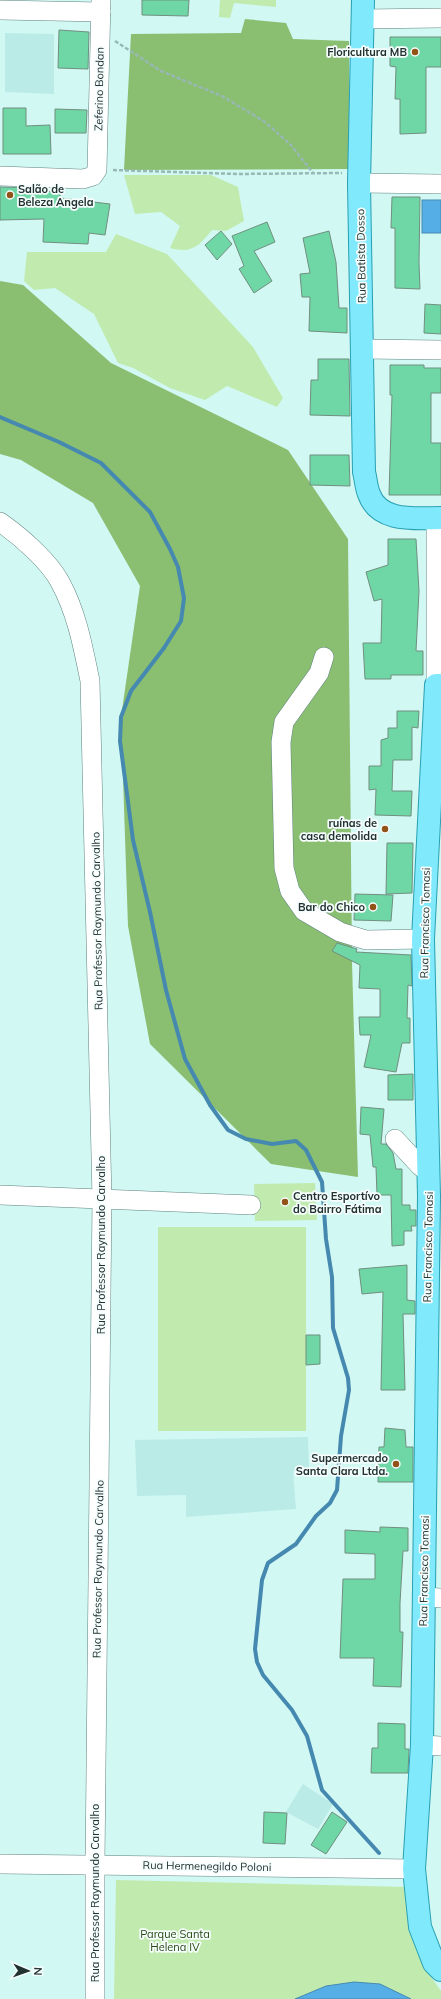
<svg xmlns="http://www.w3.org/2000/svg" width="441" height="1999" viewBox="0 0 441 1999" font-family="Mulish,sans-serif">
<rect width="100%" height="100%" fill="#d1f8f3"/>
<!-- built -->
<g fill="#bbebe6">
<polygon points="5,33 54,34 54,94 5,92"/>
<polygon points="308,1437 309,1468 293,1471 296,1509 186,1517 186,1495 137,1496 135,1440"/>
<polygon points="303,1784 333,1804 318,1829 286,1812"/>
</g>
<!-- green -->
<g fill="#c1ebae">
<polygon points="220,0 276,0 276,7 234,3 230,18 219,17"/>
<path d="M 124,175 L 211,175 L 238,187 L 244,221 L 226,231 L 212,230 C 199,246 192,254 170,248 L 180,226 L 161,212 L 135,214 Z"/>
<polygon points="116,234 167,254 253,347 283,398 277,407 227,386 205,400 170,388 133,368 118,363 94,314 55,288 34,290 24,281 27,252 106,252"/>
<polygon points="315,1183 317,1220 255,1221 254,1184"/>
<rect x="158" y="1227" width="148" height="204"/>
<polygon points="116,1880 407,1887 424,1967 441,1991 441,1999 114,1999"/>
</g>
<!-- forest -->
<g fill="#8abe71">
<polygon points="245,19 286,23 293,39 349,41 350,169 124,170 131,34 241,33"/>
<polygon points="0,281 23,285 111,363 288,450 348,539 352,962 358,1177 271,1164 150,1044 128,926 121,717 140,586 93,503 21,460 0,454"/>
</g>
<!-- water -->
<g fill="#56aee7" stroke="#4689b0">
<rect x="422" y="200" width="19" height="33"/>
<polygon points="354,1982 380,1984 411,1999 295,1999 326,1986"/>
</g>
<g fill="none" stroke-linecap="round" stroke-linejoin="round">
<!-- stream -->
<polyline stroke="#4689b0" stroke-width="4" points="0,417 59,442 101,463 150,512 170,549 178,567 184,598 181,621 164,648 131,691 121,717 120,741 133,840 150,912 166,990 185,1059 210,1105 228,1130 246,1139 272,1144 296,1141 306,1150 322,1182 326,1239 332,1277 333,1328 348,1378 349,1390 341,1436 337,1490 330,1503 316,1516 296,1544 268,1563 262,1580 255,1649 257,1662 263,1675 292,1710 307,1736 322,1790 379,1853"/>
</g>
<!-- building -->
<g fill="#6fd6a6" stroke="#718f7f">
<polygon points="142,0 189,0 188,16 142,15"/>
<polygon points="59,30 89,32 88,69 58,68"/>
<polygon points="390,37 441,37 441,67 426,67 426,133 400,134 400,99 395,99 396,67 390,66"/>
<polygon points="3,108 26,108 26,126 50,125 51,154 3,154"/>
<polygon points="55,109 87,110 86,133 55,133"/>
<polygon points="0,187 39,188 38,191 60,192 60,198 110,204 105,235 89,233 88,244 43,242 44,219 0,220"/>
<polygon points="392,197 420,197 419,263 420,289 395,288 395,228 391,228"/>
<polygon points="267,222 275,242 254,251 272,281 254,293 239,269 244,266 232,236"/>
<polygon points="221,231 232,244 217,260 205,245"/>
<polygon points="329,231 336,262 339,308 347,308 347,333 309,331 310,297 302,297 300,274 310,273 303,238"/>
<polygon points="425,304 441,305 441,334 424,333"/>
<polygon points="318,359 349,359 350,416 310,415 311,380 318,380"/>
<polygon points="390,365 424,365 424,368 441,368 441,393 431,393 431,443 441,443 441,495 389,495 392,395 390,395"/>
<polygon points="310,455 349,455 350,486 310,485"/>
<polygon points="388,539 416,539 419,591 416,651 423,651 423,675 391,675 391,679 365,679 363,643 381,643 382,599 374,601 366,572 388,565"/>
<polygon points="397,711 419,711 418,728 412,727 412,760 393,760 392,791 412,791 411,816 375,815 376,789 369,790 369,766 381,766 381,740 388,738 388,728 397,728"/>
<polygon points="387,843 413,843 412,893 386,894"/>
<polygon points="355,894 393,895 391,921 354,920"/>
<polygon points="337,943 357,949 356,952 411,955 412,986 408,985 407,1018 410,1018 410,1043 402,1043 396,1072 364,1067 371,1035 360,1035 359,1017 380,1017 380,989 359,988 360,965 332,951"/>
<polygon points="413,1074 413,1100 388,1100 388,1075"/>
<polygon points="361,1107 384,1109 381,1144 386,1144 393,1153 396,1169 402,1169 402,1205 410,1205 410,1210 416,1210 416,1226 411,1226 412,1231 404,1231 404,1245 392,1246 391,1195 377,1195 376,1167 373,1167 370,1135 360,1134"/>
<polygon points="407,1265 407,1300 415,1301 415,1314 403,1314 405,1390 381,1390 383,1292 362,1294 359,1269"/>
<polygon points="306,1335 320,1335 320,1364 306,1365"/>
<polygon points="385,1428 405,1430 406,1447 413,1447 413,1482 378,1482 379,1447 384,1447"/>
<polygon points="380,1527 408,1528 408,1551 403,1551 400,1603 400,1632 403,1632 401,1687 373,1686 374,1658 340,1658 343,1579 375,1579 375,1554 345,1553 345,1530 380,1532"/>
<polygon points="378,1723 405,1724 405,1749 409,1749 408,1773 371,1773 372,1748 378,1748"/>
<polygon points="264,1812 287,1813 285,1844 263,1843"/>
<polygon points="332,1812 347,1822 326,1854 311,1845"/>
</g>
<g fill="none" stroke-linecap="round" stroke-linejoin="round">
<defs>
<g id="minor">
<polyline points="0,10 101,12"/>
<polyline points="362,19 441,18"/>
<polyline points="0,176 83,179 93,176 97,170 101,0"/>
<polyline points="359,183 441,184"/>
<polyline points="362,349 441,350"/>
<path d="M 0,522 C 20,536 49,561 60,582 C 77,613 83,647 90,681 L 102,1199 L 95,1864 L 95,1999"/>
<polyline points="324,657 319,673 284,722 281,742 284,868 290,891 304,911 340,932 366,940 423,939"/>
<polyline points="436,685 436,518"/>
<polyline points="395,1139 420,1166 429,1173"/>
<polyline points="0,1195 251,1205"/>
<polyline points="424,1597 441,1598"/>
<polyline points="422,1745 441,1746"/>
<polyline points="0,1864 414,1869"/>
</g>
<g id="major">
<path d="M 363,0 L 359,183 L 364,472 C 366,479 366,487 369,494 C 379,523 416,518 441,518"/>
<polyline points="441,685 436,685 423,939 429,1196 422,1745 414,1869 420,1927 434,1963 441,1970"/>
</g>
</defs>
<!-- minor casing -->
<use href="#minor" stroke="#5f837f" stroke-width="20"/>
<!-- major casing -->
<use href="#major" stroke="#29a0b3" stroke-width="24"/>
<!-- path -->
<g stroke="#98b8b4" stroke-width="2.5" stroke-dasharray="4 2" stroke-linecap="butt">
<polyline points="115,41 161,71 222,96 265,122 291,145 313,173"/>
<polyline points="113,170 237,174 342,173"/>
</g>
<!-- minor -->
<use href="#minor" stroke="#fff" stroke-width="19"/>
<!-- major -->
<use href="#major" stroke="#81e9fc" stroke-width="22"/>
</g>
<!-- markers -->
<g fill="#915318" stroke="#f6fefd" stroke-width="1.5">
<circle cx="415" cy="52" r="4"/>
<circle cx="10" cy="195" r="4"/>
<circle cx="385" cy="829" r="4"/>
<circle cx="373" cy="907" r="4"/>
<circle cx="285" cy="1202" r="4"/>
<circle cx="396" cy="1464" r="4"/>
</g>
<g text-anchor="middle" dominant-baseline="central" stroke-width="3.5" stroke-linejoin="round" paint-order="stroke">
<!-- poi labels -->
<g font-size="11" font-weight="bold" fill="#223230" stroke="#f6fefd" text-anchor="end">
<text x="407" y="52">Floricultura MB</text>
<text x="18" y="189" text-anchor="start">Salão de<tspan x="18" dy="13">Beleza Angela</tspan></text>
<text x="377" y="823">ruínas de<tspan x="377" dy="13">casa demolida</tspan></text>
<text x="365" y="907">Bar do Chico</text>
<text x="293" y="1196" text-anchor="start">Centro Esportívo<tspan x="293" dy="13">do Bairro Fátima</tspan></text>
<text x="388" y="1458">Supermercado<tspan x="388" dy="13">Santa Clara Ltda.</tspan></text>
</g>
<!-- street labels -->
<g font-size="11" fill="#223230" stroke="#f6fefd">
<text transform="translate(99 89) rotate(-89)">Zeferino Bondan</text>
<text transform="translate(361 256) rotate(-91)">Rua Batista Dosso</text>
<text transform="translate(97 921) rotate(-91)">Rua Professor Raymundo Carvalho</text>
<text transform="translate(425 923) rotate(-89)">Rua Francisco Tomasi</text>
<text transform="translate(101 1245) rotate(-90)">Rua Professor Raymundo Carvalho</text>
<text transform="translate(428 1247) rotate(-89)">Rua Francisco Tomasi</text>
<text transform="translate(98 1569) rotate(-89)">Rua Professor Raymundo Carvalho</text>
<text transform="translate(424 1571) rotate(-89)">Rua Francisco Tomasi</text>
<text transform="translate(207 1866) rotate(1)">Rua Hermenegildo Poloni</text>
<text transform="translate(95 1893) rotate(-90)">Rua Professor Raymundo Carvalho</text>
</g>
<!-- park labels -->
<g font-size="11" fill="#254712" stroke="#f6fefd">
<text x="175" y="1934">Parque Santa<tspan x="175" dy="13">Helena IV</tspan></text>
</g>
</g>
<!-- north arrow -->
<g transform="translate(28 1971) rotate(92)" stroke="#f6fefd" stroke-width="3" paint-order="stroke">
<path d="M0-3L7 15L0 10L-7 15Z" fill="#223230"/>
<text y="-6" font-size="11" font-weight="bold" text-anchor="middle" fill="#223230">N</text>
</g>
</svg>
